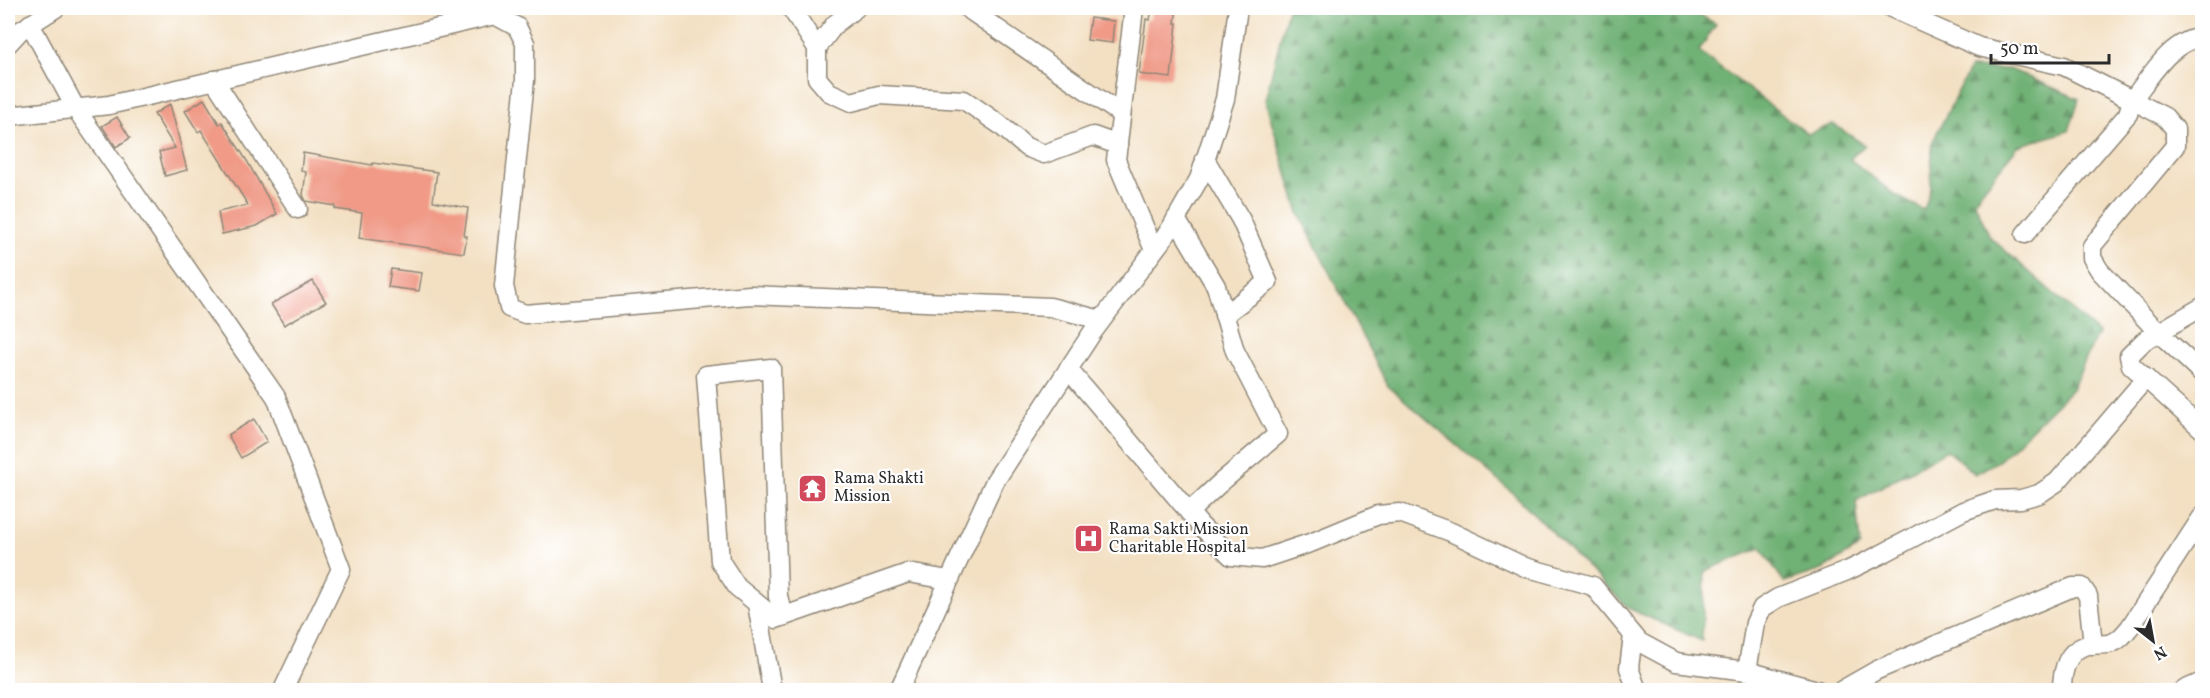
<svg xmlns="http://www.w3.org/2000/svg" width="2210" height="698" viewBox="0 0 2210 698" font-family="Vollkorn,serif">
<defs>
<pattern id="forest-firs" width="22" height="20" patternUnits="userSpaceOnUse" patternTransform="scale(1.5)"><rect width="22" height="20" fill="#70b174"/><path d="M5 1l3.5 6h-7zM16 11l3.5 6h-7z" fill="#5c905f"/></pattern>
</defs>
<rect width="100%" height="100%" fill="#fff"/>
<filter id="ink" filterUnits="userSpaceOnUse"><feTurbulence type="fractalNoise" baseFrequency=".0167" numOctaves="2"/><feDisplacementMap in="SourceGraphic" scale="12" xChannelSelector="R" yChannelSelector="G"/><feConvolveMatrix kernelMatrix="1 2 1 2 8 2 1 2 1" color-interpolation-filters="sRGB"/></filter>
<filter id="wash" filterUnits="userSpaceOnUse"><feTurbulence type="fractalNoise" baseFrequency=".008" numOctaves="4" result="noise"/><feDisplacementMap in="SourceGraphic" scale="24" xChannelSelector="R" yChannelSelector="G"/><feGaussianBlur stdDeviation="1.35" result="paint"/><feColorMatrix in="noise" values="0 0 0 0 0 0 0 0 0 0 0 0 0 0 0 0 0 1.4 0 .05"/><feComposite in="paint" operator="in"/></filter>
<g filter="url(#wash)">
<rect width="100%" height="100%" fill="#f3e0c3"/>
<!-- forest -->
<polygon fill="url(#forest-firs)" stroke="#4e6e50" stroke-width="1.5" points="1288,8 1688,8 1716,24 1699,51 1808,134 1833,124 1865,145 1850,159 1895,195 1924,210 1931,188 1932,143 1970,68 2010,69 2079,99 2069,131 2018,146 1974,201 1990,237 2098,333 2072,389 2000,460 1975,474 1947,450 1856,501 1860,546 1822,570 1784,582 1761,548 1705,571 1702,641 1628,608 1515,495 1388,386 1299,214 1265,100"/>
<g id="blocks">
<!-- building -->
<g fill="#f09a87">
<polygon points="1152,8 1177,8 1175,23 1177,23 1171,78 1139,74 1146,19 1150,20"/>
<polygon points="1090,18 1114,21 1112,43 1087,40"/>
<polygon points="204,99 219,124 222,122 247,161 277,214 257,226 222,234 218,212 248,205 201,130 198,132 185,111"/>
<polygon points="170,104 187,170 165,176 159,152 175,148 154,114"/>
<polygon points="117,117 130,138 116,147 102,126"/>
<polygon points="303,153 372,165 373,163 437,172 433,201 468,208 464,236 467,236 464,253 359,238 362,213 335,209 335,206 306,201 303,195 306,172 301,171"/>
<polygon points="391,269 422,273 419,291 388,287"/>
<polygon points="313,281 326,302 284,325 271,304"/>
<polygon points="254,419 267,442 241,458 228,435"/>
</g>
</g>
</g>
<g filter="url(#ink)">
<use href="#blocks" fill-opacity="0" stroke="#8f8677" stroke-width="1.5"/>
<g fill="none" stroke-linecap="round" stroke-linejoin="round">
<defs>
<g id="minor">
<polyline points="791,8 817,48 817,78 829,92 851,102 879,95 964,100 999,124 1026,147 1044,154 1093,136 1118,145"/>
<polyline points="967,8 1121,114"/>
<polyline points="1134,8 1116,160 1154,250"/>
<path d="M 1891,8 L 1979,47 L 2064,66 L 2132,100 C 2151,76 2170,41 2202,37"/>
<polyline points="30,24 76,109 276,397 341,569 283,690"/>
<polyline points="8,44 20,31 56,8"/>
<polyline points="817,48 835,24 856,8"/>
<polyline points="214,80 298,209"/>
<polyline points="8,116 109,105 495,15 517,27 525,43 525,80 504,286 509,308 525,314 750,295 1050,307 1101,320"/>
<polyline points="1205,159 1241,220 1268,282 1224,315"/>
<polyline points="1176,219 1216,286 1235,351 1278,434 1219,484 1189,512"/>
<polyline points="2025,234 2128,114 2132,100 2165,117 2175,129 2175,146 2092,246 2092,258 2100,271 2159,333 2202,373"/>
<polyline points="2202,307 2144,341 2129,356 2131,365 2202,429"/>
<polyline points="1068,369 1200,525 1231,556 1262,559 1313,542 1378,515 1400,513 1451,532 1525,567 1593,586 1639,642 1676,662 1747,671 1817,690"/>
<polyline points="757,604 772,690"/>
<polyline points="785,616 778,597 771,368 706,375 720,561 737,587 776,619 908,573 949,580"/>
<polyline points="1633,635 1629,668 1637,690"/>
<polyline points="1747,671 1755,623 1762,608 1778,598 1847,571 1880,555 1963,511 1995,500 2021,499 2039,494 2057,482 2146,378"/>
<polyline points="899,690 995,481 1092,333 1171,228 1199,179 1225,99 1238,8"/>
<polyline points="1842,690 1877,670 2073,587 2082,587 2088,596 2093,645"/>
<path d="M 2062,690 C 2062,674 2065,653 2084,646 C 2092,643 2104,646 2112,643 C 2120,640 2125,633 2130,627 L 2202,517"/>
<polyline points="2184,690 2202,682"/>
</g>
</defs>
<!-- minor casing -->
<use href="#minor" stroke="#8f8677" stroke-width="21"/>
<!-- minor -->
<use href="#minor" stroke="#fff" stroke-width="18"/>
</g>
</g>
<!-- icons -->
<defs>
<symbol id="temple-square" viewBox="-11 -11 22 22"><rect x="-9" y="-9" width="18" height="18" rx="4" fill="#d1495b" stroke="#fff"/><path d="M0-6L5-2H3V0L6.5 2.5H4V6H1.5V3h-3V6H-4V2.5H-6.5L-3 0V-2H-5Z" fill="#fff"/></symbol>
<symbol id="hospital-square" viewBox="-11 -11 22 22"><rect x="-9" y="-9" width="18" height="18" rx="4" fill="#d1495b" stroke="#fff"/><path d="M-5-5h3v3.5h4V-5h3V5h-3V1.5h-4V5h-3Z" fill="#fff"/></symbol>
</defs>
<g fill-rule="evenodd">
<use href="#temple-square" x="796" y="472" width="33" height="33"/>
<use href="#hospital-square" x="1072" y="522" width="33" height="33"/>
</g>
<g text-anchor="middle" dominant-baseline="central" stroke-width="4.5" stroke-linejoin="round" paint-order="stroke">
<!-- poi labels -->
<g font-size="16" fill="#2b2b2b" stroke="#fff" text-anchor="start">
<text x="834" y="479">Rama Shakti<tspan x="834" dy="18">Mission</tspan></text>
<text x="1109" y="530">Rama Sakti Mission<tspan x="1109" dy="18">Charitable Hospital</tspan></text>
</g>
</g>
<!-- margin -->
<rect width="2210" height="698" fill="none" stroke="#fff" stroke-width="30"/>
<!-- north arrow -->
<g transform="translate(2153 641) rotate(149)" stroke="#ffffff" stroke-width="4.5" paint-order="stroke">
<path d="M0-4.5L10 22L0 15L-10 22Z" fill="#2b2b2b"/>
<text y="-9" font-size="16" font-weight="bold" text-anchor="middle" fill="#2b2b2b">N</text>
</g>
<!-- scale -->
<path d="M1991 54v9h118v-9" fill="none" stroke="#2b2b2b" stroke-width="3"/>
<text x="2000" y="54" font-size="18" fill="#2b2b2b" stroke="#ffffff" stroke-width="4.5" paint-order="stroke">50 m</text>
</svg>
